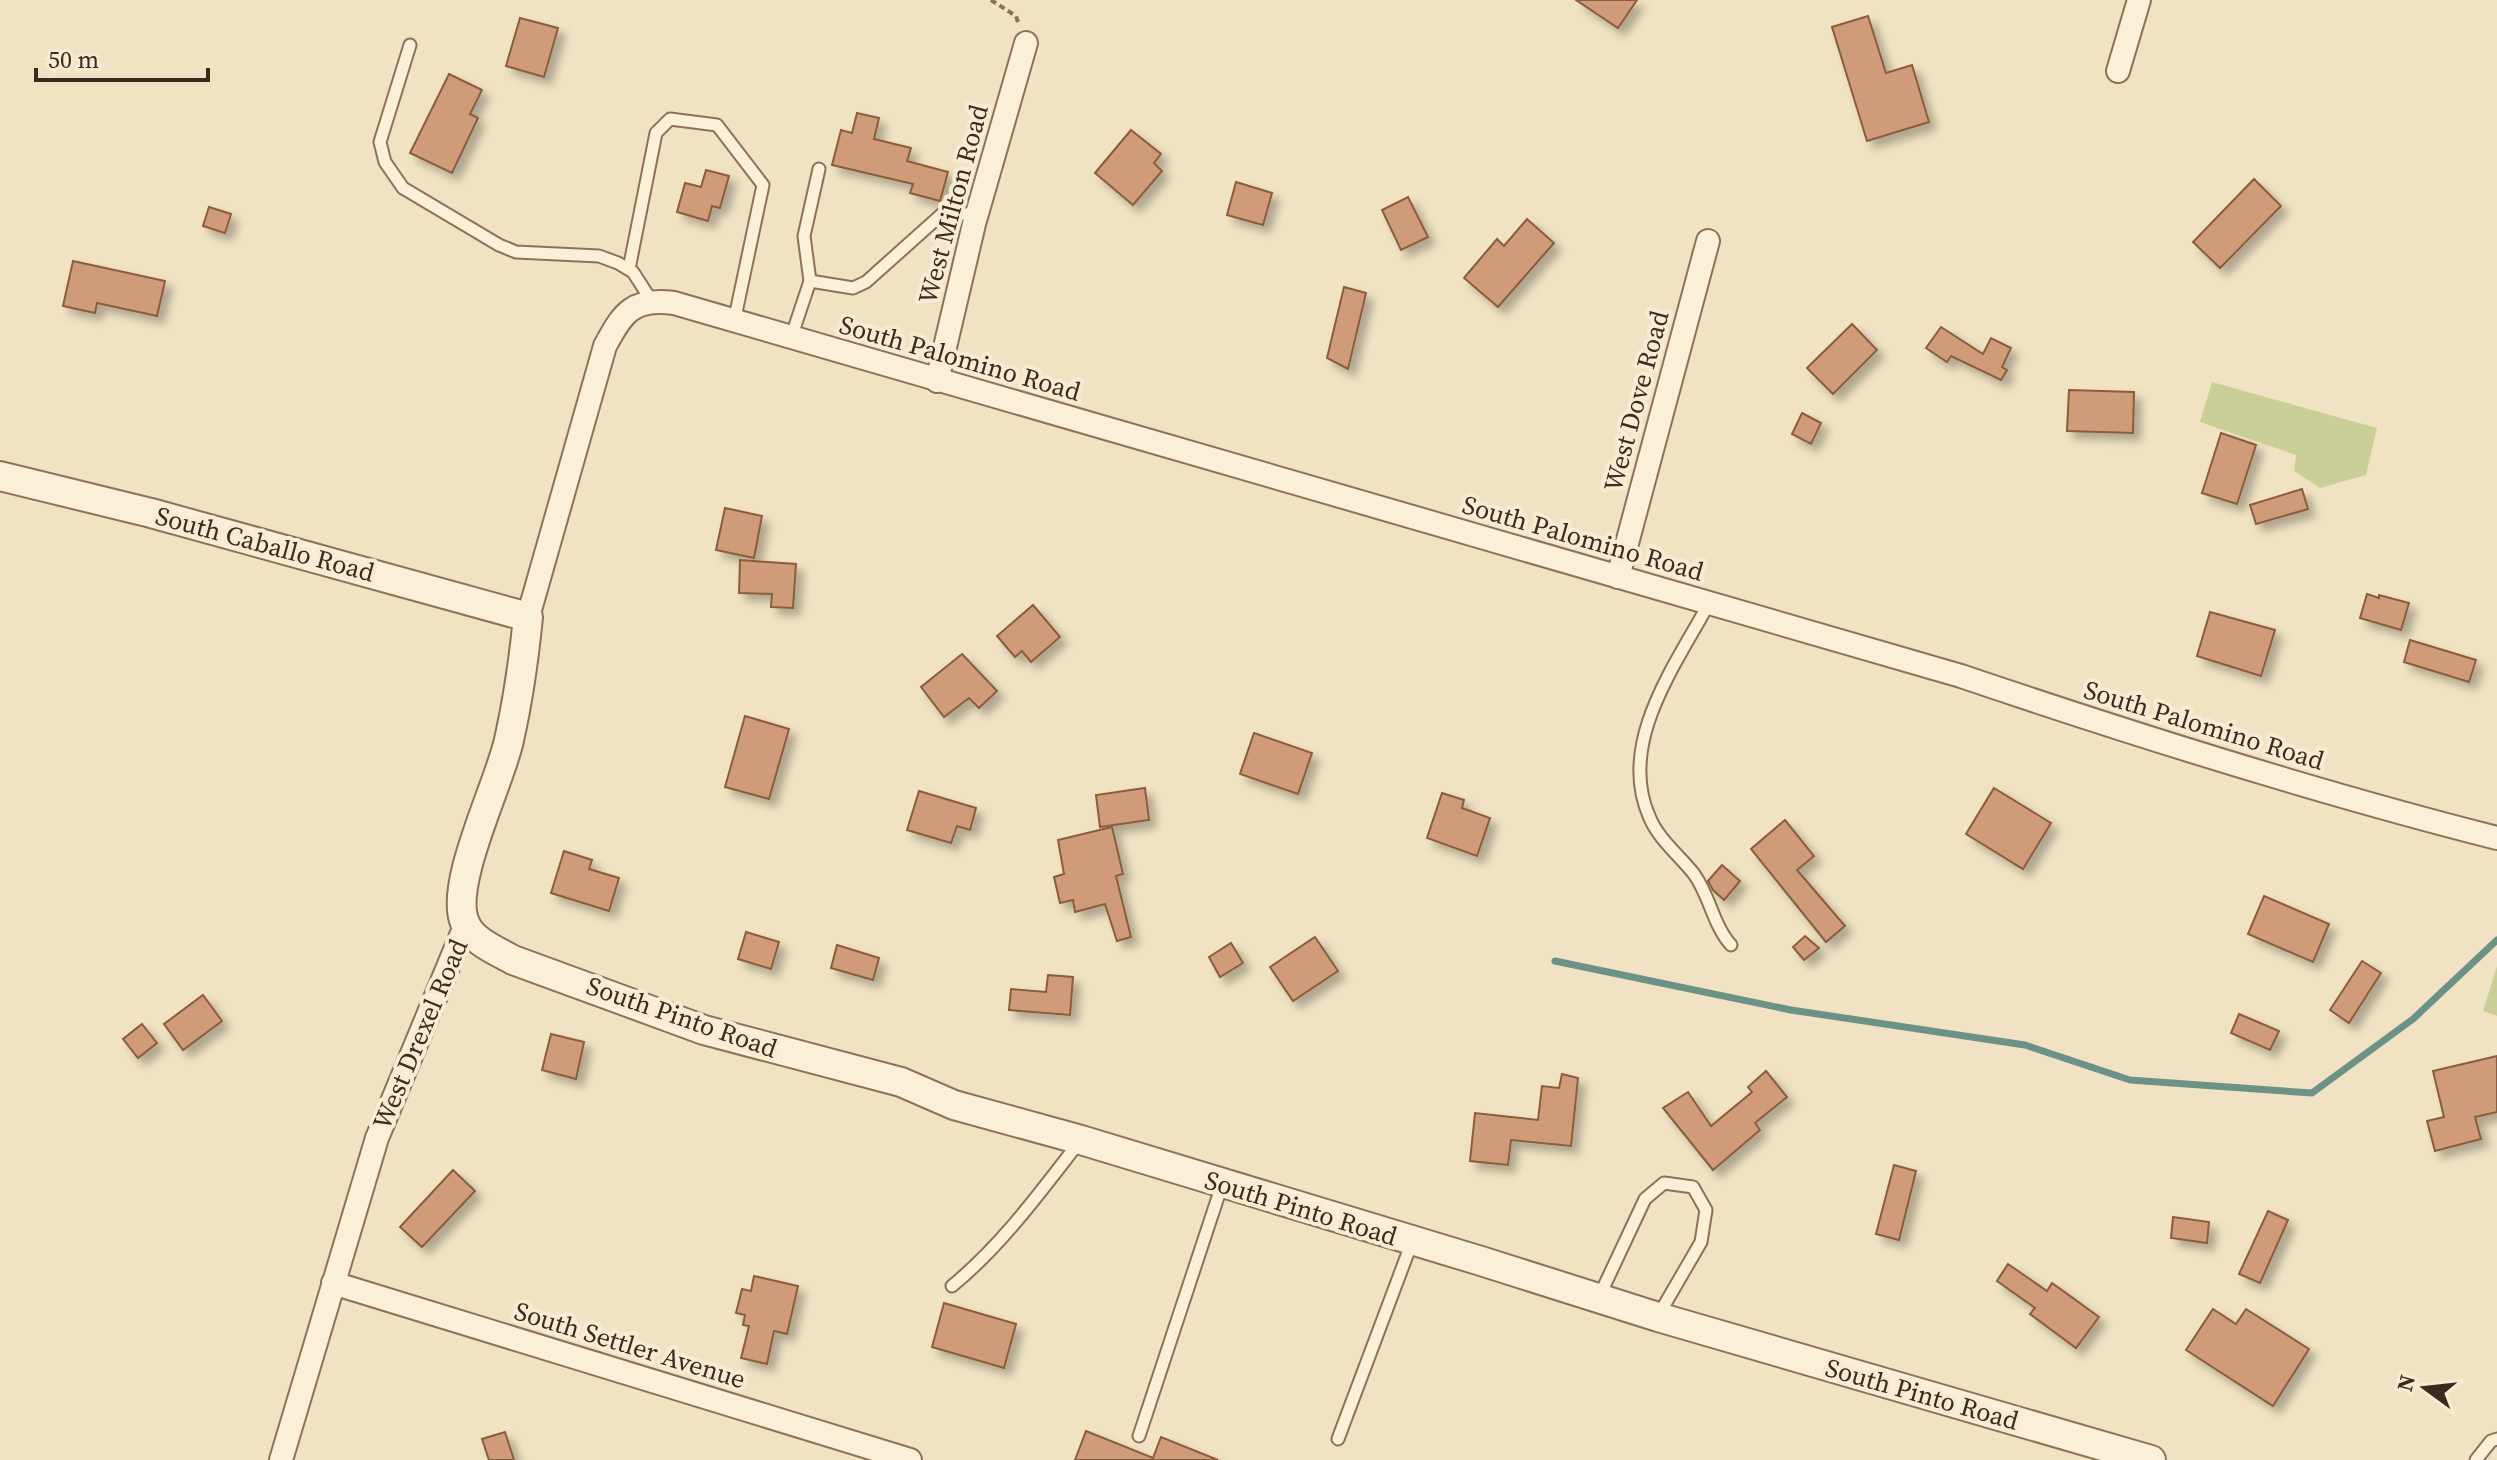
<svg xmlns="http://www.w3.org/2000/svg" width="2497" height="1460" viewBox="0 0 2497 1460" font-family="'Source Serif 4',serif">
<defs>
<filter id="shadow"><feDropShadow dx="7" dy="7" stdDeviation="4" flood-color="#0004"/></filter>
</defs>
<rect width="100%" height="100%" fill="#f0e2c3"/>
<!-- green -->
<g fill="#c9cf97">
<polygon points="2212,382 2377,428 2366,475 2320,488 2294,471 2296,455 2200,422"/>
<polygon points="2497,966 2497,1016 2483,1011"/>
</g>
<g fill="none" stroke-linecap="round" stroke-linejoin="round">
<!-- stream -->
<polyline stroke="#6c9288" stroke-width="7" points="1555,961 1791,1010 2025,1045 2130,1080 2312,1093 2413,1019 2497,940"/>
</g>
<!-- building -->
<g fill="#d09b78" stroke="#8b5c3e" stroke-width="2" filter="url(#shadow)">
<polygon points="1576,0 1637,0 1618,28"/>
<polygon points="1868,16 1886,73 1912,65 1929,122 1867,141 1832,27"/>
<polygon points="520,18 558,28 544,77 506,66"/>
<polygon points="449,74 482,90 470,114 478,118 452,173 410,153"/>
<polygon points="857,113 879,118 874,139 911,148 907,161 948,172 940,201 910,193 913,184 832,165 841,130 852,133"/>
<polygon points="1131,130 1161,154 1154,163 1162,171 1133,205 1095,173"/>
<polygon points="706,170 729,176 720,208 712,206 708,221 677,212 685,183 701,187"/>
<polygon points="2254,179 2281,206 2220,268 2193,242"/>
<polygon points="1236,182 1272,193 1263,225 1227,215"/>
<polygon points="1408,197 1428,237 1401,250 1382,210"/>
<polygon points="209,207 231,214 225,233 203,226"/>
<polygon points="1527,219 1554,243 1498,307 1464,278 1497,239 1504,246"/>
<polygon points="73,261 165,281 157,316 97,303 95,313 63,306"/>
<polygon points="1344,287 1366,293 1348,369 1327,358"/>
<polygon points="1852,324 1877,350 1833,394 1807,368"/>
<polygon points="1941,327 1983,354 1991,338 2011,348 2002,367 2007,370 2001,380 1951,356 1947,362 1926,348"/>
<polygon points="2069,390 2134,392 2133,433 2067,431"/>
<polygon points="1802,413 1821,423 1811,444 1792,434"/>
<polygon points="2221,433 2256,445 2237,504 2202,493"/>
<polygon points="2302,489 2308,509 2256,524 2250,505"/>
<polygon points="725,508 762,516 754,558 716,550"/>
<polygon points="740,560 796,564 793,608 771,607 772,594 739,593"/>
<polygon points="2367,594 2379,598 2379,595 2409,603 2401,630 2360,618"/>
<polygon points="1033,605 1060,637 1031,662 1022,651 1015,657 997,636"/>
<polygon points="2210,612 2275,630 2261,676 2197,656"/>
<polygon points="2410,640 2476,660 2469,682 2404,662"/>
<polygon points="962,654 997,691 979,708 969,698 944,717 921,687"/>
<polygon points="745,716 789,729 769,799 725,787"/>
<polygon points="1254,733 1312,753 1298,794 1240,774"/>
<polygon points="1145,788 1149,820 1100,827 1096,795"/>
<polygon points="1994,788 2051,823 2023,869 1966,834"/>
<polygon points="919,791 976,808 970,830 957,826 951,843 907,830"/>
<polygon points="1442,793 1464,800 1462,808 1490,818 1477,856 1427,838"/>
<polygon points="1785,820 1814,856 1797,870 1845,926 1826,942 1751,849"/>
<polygon points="1112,827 1123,874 1116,876 1131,937 1117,941 1105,904 1075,912 1073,900 1060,903 1054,877 1064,874 1058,840"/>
<polygon points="564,851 592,860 589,869 619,878 609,911 551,893"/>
<polygon points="1722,865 1740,881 1724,900 1713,890 1708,881"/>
<polygon points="2264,896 2329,924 2313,962 2248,934"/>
<polygon points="746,932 779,942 771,969 738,959"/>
<polygon points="1805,936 1819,948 1804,960 1793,947"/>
<polygon points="1315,937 1338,971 1293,1001 1270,967"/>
<polygon points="1231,943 1243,963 1220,977 1209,957"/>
<polygon points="837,945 879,958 873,980 831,968"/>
<polygon points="2362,961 2381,973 2349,1023 2330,1010"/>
<polygon points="1048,975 1073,977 1070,1015 1009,1010 1011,989 1046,992"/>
<polygon points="203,995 222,1021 183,1050 164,1024"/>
<polygon points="2239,1014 2279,1031 2270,1050 2231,1033"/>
<polygon points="142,1024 157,1043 138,1058 123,1039"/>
<polygon points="551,1034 584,1042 576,1079 542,1070"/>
<polygon points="2497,1056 2497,1112 2475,1117 2481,1139 2435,1151 2427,1121 2444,1117 2433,1071"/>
<polygon points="1766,1071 1787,1097 1755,1123 1760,1130 1713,1170 1663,1108 1688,1092 1711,1126 1752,1092 1748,1087"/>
<polygon points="1562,1074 1578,1078 1571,1146 1511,1140 1508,1165 1470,1161 1475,1113 1538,1120 1542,1086 1559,1088"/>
<polygon points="1894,1165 1916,1171 1899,1240 1876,1234"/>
<polygon points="453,1170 475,1191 422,1247 400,1227"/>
<polygon points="2268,1211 2288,1220 2260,1283 2239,1274"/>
<polygon points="2173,1217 2209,1222 2207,1243 2171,1238"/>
<polygon points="2008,1264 2047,1291 2052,1283 2099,1317 2076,1348 2030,1314 2035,1308 1997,1281"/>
<polygon points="754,1276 798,1286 787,1334 774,1331 767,1364 741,1358 749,1326 743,1325 745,1315 736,1313 742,1289 751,1291"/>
<polygon points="944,1303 1016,1324 1004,1368 932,1347"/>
<polygon points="2213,1309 2236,1324 2246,1309 2309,1349 2273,1406 2186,1350"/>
<polygon points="1086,1431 1153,1458 1161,1437 1218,1460 1075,1460"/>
<polygon points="505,1432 514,1460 489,1460 482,1439"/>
</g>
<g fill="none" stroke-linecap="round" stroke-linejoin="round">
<defs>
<g id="service">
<polyline points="410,45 380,142 385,162 403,188 499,245 516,252 599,256 618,263 633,272 651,300"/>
<polyline points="629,269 656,133 670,119 717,125 763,185 734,322"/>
<polyline points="810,281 804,236 819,169"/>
<polyline points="791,338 810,281 853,288 866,282 942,214 967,214 974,223"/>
<path d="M 1709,603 C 1676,665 1617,742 1649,816 C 1658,839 1679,855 1694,874 C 1710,896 1713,925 1731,945"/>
<path d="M 952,1286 C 1002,1245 1041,1191 1080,1141"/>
<polyline points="1599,1297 1645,1199 1664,1183 1693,1187 1706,1210 1701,1242 1658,1316"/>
<polyline points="1139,1436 1222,1185"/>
<polyline points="1338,1439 1412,1242"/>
<polyline points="2476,1460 2491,1441 2497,1439"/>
</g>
<g id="minor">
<polyline points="2118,71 2139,0"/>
<polyline points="937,381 974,224 1026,43"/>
<polyline points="1618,577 1708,241"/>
<path d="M 528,617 L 605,346 C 623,312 633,298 674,303 L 1961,676 C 2138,736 2316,792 2497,838"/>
<polyline points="333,1283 910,1460"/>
<polyline points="281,1460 377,1138 465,926"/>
</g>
<path id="tertiary" d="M 0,476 L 151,513 L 528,617 C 524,658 518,700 509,740 C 500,783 448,885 465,923 C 472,941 497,951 513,960 L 704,1030 L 901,1082 L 954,1105 L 1081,1140 L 1481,1261 L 1658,1317 L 2151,1460"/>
</defs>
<!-- service casing -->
<use href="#service" stroke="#8b7359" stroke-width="15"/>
<!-- minor casing -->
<use href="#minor" stroke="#8b7359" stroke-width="26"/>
<!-- tertiary casing -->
<use href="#tertiary" stroke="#8b7359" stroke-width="32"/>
<!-- path -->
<polyline stroke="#8b7359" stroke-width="4" stroke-dasharray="6 4" stroke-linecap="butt" points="991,0 1016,16 1018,22"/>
<!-- service -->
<use href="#service" stroke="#faefd7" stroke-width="11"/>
<!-- minor -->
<use href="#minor" stroke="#faefd7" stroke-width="22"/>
<!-- tertiary -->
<use href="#tertiary" stroke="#faefd7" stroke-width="28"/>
</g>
<g text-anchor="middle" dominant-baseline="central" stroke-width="8" stroke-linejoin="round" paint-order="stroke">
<!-- street labels -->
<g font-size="26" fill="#3b2b1e" stroke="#f7ecd3">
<text transform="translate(953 204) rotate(-75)">West Milton Road</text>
<text transform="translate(960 358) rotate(16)">South Palomino Road</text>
<text transform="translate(1636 401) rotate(-75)">West Dove Road</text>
<text transform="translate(1583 538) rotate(16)">South Palomino Road</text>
<text transform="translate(265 544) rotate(15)">South Caballo Road</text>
<text transform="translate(2204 725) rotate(17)">South Palomino Road</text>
<text transform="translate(682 1017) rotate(19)">South Pinto Road</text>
<text transform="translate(420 1034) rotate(-67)">West Drexel Road</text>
<text transform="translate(1301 1208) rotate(17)">South Pinto Road</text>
<text transform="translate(630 1345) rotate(17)">South Settler Avenue</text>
<text transform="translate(1922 1394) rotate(16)">South Pinto Road</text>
</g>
</g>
<!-- north arrow -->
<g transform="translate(2425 1388) rotate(285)" stroke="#f7ecd3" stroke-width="6" paint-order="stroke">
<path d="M0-6L14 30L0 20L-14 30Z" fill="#3b2b1e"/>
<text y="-12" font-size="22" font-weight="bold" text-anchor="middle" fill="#3b2b1e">N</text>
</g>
<!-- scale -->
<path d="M36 68v12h172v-12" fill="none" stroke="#3b2b1e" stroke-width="4"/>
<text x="48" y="68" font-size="24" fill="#3b2b1e" stroke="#f7ecd3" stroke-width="6" paint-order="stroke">50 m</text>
</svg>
